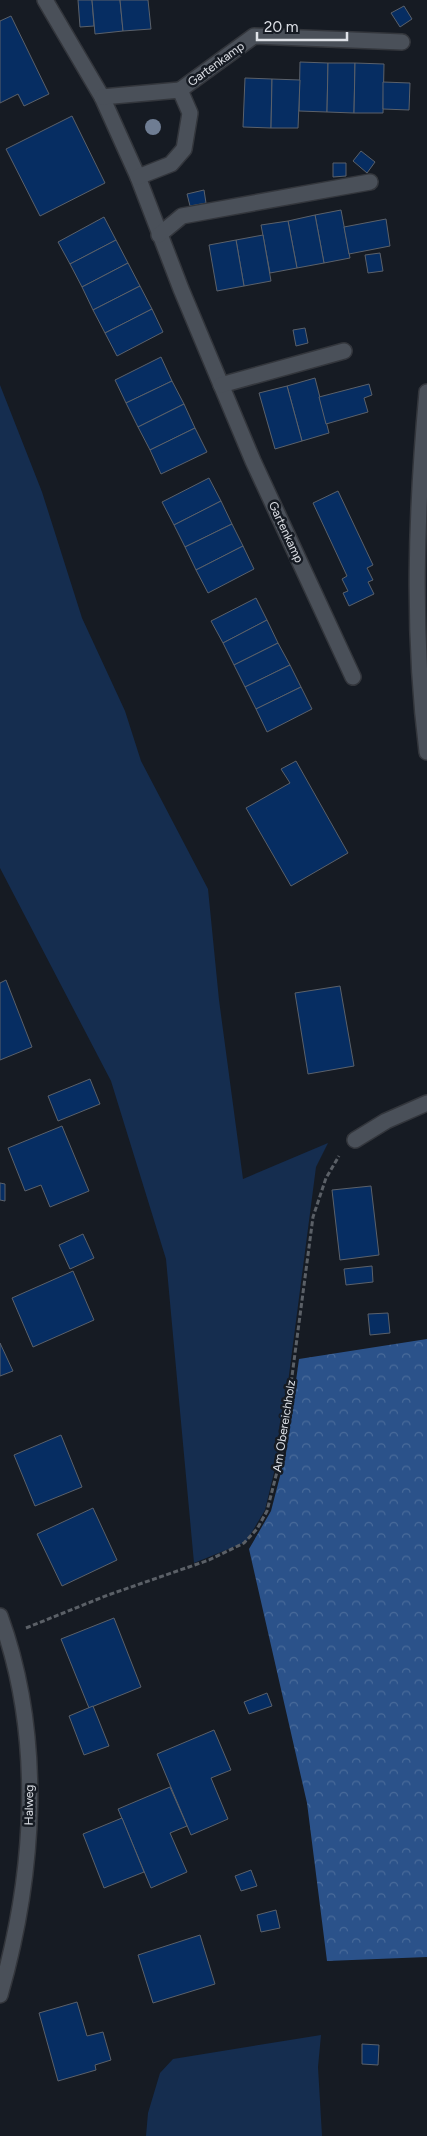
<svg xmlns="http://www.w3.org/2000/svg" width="427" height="2136" viewBox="0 0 427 2136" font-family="Figtree,sans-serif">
<defs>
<pattern id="forest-crowns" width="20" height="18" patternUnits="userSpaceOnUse" patternTransform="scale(1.25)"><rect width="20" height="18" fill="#2b528a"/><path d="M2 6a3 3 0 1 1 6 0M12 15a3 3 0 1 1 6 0" fill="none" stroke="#496b9a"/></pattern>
</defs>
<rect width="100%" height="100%" fill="#161b23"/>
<!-- green -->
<g fill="#152d4f">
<polygon points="0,385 42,492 82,618 125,711 141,761 208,889 219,1000 243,1179 328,1143 316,1167 279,1452 265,1510 246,1542 194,1563 166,1259 111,1081 0,868"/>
<polygon points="321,2035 318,2067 322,2136 146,2136 148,2113 160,2073 173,2059"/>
</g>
<!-- forest -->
<polygon fill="url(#forest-crowns)" points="427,1339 427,1957 327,1961 307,1803 249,1549 271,1511 286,1453 299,1359"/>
<!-- building -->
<g fill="#062d62" stroke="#5b616a">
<polygon points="78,0 92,0 94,26 80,27"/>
<polygon points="92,0 120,0 123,31 95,34"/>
<polygon points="120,0 148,0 151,29 123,31"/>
<polygon points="404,6 412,19 400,27 391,13"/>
<polygon points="11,16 49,94 24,106 18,94 0,103 0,21"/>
<polygon points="300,62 328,63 327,112 299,111"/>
<polygon points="328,63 355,63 354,113 327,112"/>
<polygon points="355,63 384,64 383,113 354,113"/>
<polygon points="245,78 272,79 271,128 243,127"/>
<polygon points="272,79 300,80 298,128 271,128"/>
<polygon points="383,82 410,83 409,110 383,109"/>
<polygon points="72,116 105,183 40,216 6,149"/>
<polygon points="361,151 375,162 367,173 353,161"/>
<polygon points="333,163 346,163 346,176 333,177"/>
<polygon points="204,190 206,203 190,206 187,194"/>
<polygon points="341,210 350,258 324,263 315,215"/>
<polygon points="315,215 324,263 297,268 288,221"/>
<polygon points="104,217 116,240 70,264 58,242"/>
<polygon points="386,219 390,246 349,254 344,227"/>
<polygon points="288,221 297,268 270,273 261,225"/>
<polygon points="263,235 271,281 244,286 236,240"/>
<polygon points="116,240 128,263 82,287 70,264"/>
<polygon points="236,240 244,286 217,291 209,245"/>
<polygon points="380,253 383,271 368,273 365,255"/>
<polygon points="128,263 140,286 93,310 82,287"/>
<polygon points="140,286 152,309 105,333 93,310"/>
<polygon points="152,309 163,332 117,356 105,333"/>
<polygon points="305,328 308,343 296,346 293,330"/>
<polygon points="161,357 172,381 126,403 115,380"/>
<polygon points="315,378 329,433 302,441 287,386"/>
<polygon points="172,381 184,404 138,427 126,403"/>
<polygon points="369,384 372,395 364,398 368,412 326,424 319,397"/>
<polygon points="287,386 302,441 275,449 259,393"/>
<polygon points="184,404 195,428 150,450 138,427"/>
<polygon points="195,428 207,452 161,474 150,450"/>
<polygon points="209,478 221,501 174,525 162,502"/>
<polygon points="338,491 373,565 367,568 373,580 368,582 374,594 349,606 343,593 348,591 342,579 347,576 313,503"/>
<polygon points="221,501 232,524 185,547 174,525"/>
<polygon points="232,524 243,546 196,570 185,547"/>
<polygon points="243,546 254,569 208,593 196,570"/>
<polygon points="256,598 267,620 223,643 211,621"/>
<polygon points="267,620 278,643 234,665 223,643"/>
<polygon points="278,643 290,665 245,687 234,665"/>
<polygon points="290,665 301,687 256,709 245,687"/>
<polygon points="301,687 312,709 267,732 256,709"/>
<polygon points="296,761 348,853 291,886 246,808 290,783 281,769"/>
<polygon points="6,980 32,1047 0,1060 0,983"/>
<polygon points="340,986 354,1066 308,1074 295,993"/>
<polygon points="90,1079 100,1104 58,1121 48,1096"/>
<polygon points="62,1126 89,1191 50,1207 41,1185 25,1191 8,1148"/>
<polygon points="0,1183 5,1184 5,1201 0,1200"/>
<polygon points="371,1186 379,1255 340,1260 332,1190"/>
<polygon points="83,1234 94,1258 70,1269 59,1245"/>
<polygon points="372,1266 373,1282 346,1285 344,1269"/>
<polygon points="73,1271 94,1320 33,1347 12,1298"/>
<polygon points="388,1313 390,1333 370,1335 368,1314"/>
<polygon points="0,1343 13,1371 0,1376"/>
<polygon points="61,1435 82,1487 35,1506 14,1455"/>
<polygon points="93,1508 117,1560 62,1586 37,1534"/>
<polygon points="114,1618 141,1687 89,1708 61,1639"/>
<polygon points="267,1693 272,1706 249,1714 244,1702"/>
<polygon points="93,1706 109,1746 84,1755 69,1716"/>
<polygon points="214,1730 231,1770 211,1778 228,1819 191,1835 157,1754"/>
<polygon points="170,1787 187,1826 170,1833 187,1872 151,1888 118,1809"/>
<polygon points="122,1818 144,1872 104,1888 83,1834"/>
<polygon points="251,1870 257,1886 241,1891 235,1876"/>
<polygon points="276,1910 280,1928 261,1932 257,1915"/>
<polygon points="200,1935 215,1984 153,2003 138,1955"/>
<polygon points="77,2002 87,2036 103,2032 111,2060 95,2065 96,2070 58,2081 39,2013"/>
<polygon points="362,2044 379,2045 378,2065 362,2064"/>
</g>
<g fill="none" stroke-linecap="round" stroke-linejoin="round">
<defs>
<g id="minor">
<polyline points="45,0 102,97 138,177 181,289 253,461 353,677"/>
<polyline points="180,90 254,36 402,42"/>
<polyline points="102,97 180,90 190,113 184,149 171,164 138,177"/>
<polyline points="159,235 182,216 370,182"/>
<polyline points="221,385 344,351"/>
<polyline points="355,1140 386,1121 427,1103"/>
<path d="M 0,1616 C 44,1737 35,1873 0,1995"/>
</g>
<path id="tertiary" d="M 427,392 C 416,512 412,633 427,752"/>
</defs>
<!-- minor casing -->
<use href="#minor" stroke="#33363c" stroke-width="18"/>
<!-- tertiary casing -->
<use href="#tertiary" stroke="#33363c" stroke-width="18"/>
<!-- path -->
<polyline stroke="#5b6067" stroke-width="3" stroke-dasharray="5 2.5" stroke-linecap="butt" points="26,1628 108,1595 209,1560 244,1543 257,1529 267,1511 282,1452 313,1217 326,1178 339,1156"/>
<!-- minor -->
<use href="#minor" stroke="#4a5059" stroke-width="15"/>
<!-- tertiary -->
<use href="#tertiary" stroke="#4a5059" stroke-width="15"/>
</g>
<!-- trees -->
<circle fill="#6f7d93" cx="153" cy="127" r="8"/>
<g text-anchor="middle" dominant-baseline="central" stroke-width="5" stroke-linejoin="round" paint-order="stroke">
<!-- street labels -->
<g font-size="12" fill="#dfe2e8" stroke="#161b23">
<text transform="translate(216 64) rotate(-36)">Gartenkamp</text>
<text transform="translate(286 532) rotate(65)">Gartenkamp</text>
<text transform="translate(284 1426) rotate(-81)">Am Obereichholz</text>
<text transform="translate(29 1805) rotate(-89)">Halweg</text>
</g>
</g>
<!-- scale -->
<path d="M257 32v8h90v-8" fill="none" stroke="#dfe2e8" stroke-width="2.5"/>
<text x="264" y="32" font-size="15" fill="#dfe2e8" stroke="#161b23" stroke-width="4" paint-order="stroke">20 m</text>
</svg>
